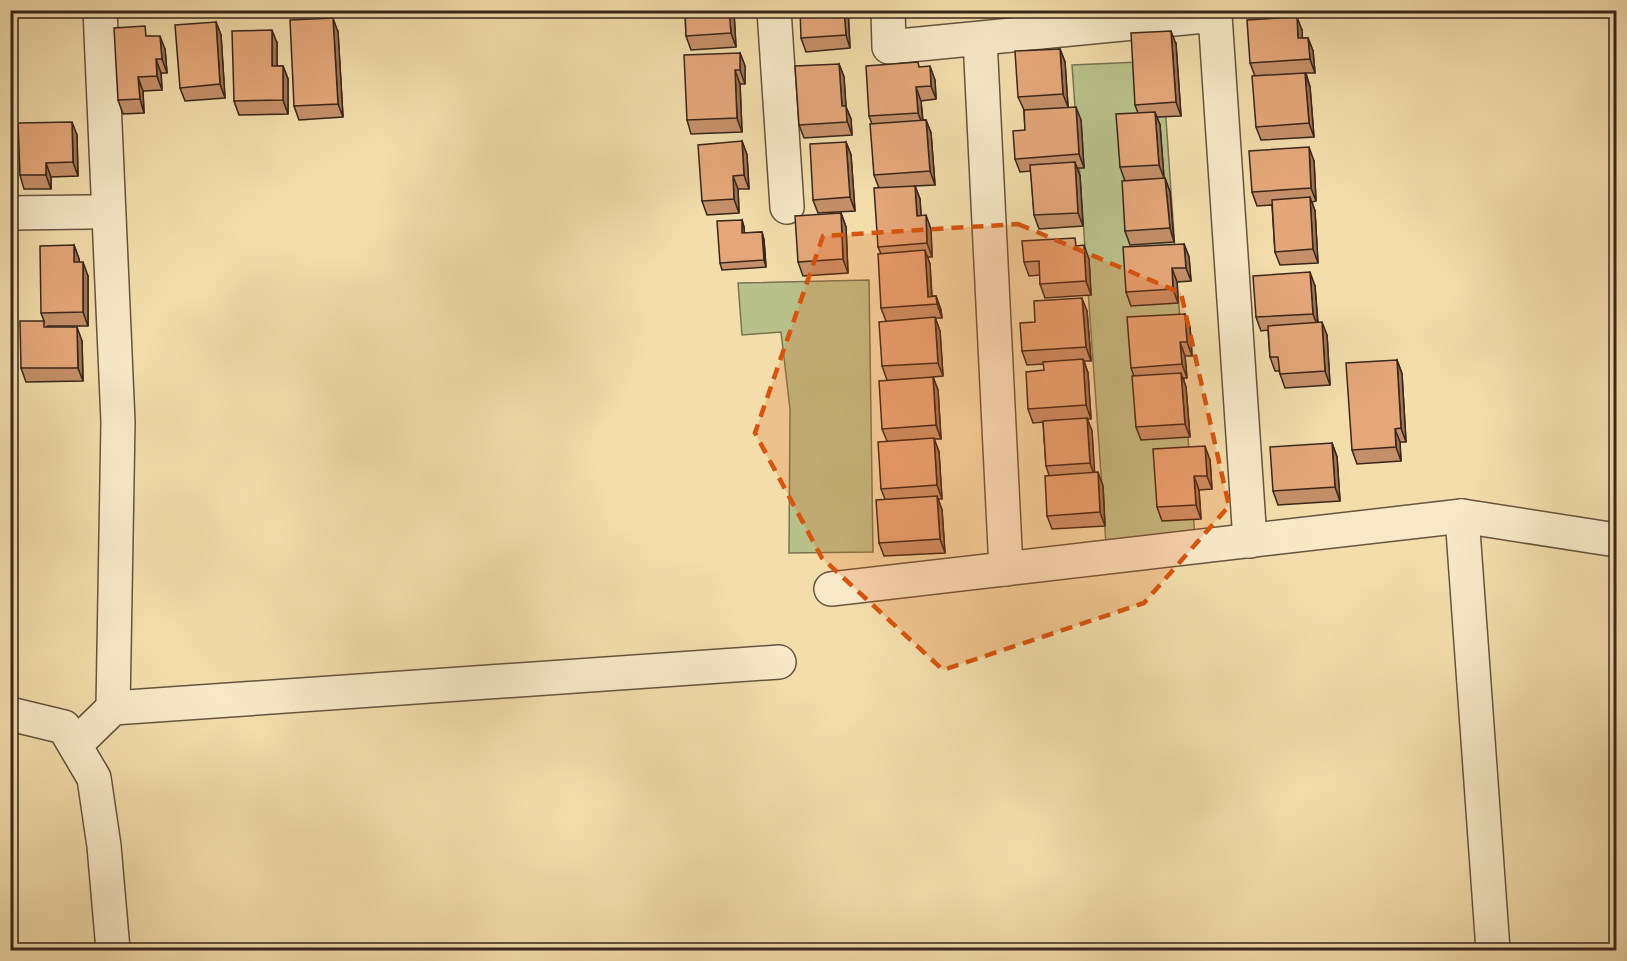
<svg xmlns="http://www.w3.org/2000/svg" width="1627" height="961" viewBox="0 0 1627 961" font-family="Vollkorn,serif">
<rect width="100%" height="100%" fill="#f2ddab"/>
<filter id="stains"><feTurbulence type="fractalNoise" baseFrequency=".00333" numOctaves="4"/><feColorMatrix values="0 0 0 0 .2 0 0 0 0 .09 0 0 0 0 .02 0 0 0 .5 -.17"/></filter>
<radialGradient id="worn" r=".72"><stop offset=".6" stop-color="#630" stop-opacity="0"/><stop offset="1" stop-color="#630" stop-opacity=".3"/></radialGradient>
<!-- green -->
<g fill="#b9c18a" stroke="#787453" stroke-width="1.5">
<polygon points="1162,61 1195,539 1106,544 1072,65"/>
<polygon points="869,280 873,552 789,553 790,409 781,332 742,335 738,283"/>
</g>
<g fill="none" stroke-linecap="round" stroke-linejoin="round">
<defs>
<g id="minor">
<polyline points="100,10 118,422 113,708"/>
<polyline points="774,10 787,207"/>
<polyline points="888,10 889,47 1215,15 1250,541"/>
<polyline points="980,39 1006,569"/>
<polyline points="10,213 89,212"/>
<polyline points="1462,516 1493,950"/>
<polyline points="831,589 1462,516 1616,540"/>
<polyline points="10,714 64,727 94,778 104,846 113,950"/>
<polyline points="75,745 113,708 779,662"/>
</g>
</defs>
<!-- minor casing -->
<use href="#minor" stroke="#665440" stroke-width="36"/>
<!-- minor -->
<use href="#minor" stroke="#f7e9c8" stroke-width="33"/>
</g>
<!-- wall -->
<g fill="#c59069" stroke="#38261c" stroke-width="1.5">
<polygon points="685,10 740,10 741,12 734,13 736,47 691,50 686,36"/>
<polygon points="848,10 850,48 806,52 801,38"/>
<polygon points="216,22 221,35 225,98 185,101 180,88"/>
<polygon points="1302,30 1302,38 1308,38 1313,51 1315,73 1306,73 1310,87 1314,137 1261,140 1256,127 1255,76 1250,63"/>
<polygon points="338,32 343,117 299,120 294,106"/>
<polygon points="149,36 165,49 167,73 161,73 162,90 143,91 144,113 123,114 118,100"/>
<polygon points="277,43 277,66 283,66 288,79 288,114 239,115 234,101"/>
<polygon points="1176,44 1181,116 1157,117 1160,125 1164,178 1165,178 1170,192 1174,242 1130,245 1125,231 1125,181 1120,167 1138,113 1135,105"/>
<polygon points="1060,49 1065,62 1068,107 1081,120 1084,168 1077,168 1080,176 1083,226 1039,229 1034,215 1031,171 1020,172 1015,159 1025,130 1024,110 1018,97"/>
<polygon points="740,53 745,66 745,84 740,84 742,132 691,134 687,120"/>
<polygon points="839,64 844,77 846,107 851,119 852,135 804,138 799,125"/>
<polygon points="919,67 935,80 936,99 921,101 923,120 926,120 931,133 935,185 915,186 920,199 921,216 931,229 932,257 927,257 930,264 932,296 936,296 941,310 942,318 935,318 940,331 943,376 933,377 938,390 941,439 934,439 939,452 942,499 938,499 942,510 945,553 884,556 879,543 885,499 881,489 887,441 882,429 887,380 882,366 886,321 881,308 881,254 878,247 879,188 874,175 872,124 869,116"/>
<polygon points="77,135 78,176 51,177 51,189 24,189 20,175"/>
<polygon points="742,141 747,155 749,189 738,189 739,213 707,215 702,201"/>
<polygon points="846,142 851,155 855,211 818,213 813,200"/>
<polygon points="1314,161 1316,201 1312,202 1315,211 1318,263 1280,265 1275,252 1272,205 1257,206 1252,192"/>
<polygon points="841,213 846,227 848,273 803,276 798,262"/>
<polygon points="742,220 744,227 744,233 762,232 764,240 766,267 722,270 720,263"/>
<polygon points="1184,244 1189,257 1191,281 1177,282 1178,303 1131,306 1126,292"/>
<polygon points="74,245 79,259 79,262 88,276 88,326 47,326 82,341 83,381 26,382 21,368 44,321 41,313"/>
<polygon points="1078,246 1089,259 1091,295 1045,298 1040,284 1040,275 1029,276 1024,262"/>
<polygon points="1315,286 1318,322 1327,335 1330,385 1285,388 1279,371 1275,371 1270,357 1268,330 1261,331 1256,317"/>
<polygon points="1087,311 1091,361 1084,361 1088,373 1091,419 1087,419 1092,431 1094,472 1103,486 1105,526 1052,529 1047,516 1049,475 1046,466 1043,422 1033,423 1028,409 1044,370 1044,364 1027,365 1022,351 1035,322"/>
<polygon points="1185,314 1190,327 1192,356 1185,356 1187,378 1183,378 1186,387 1190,437 1141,440 1136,427 1134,376 1131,368"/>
<polygon points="1397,360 1402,374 1406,442 1400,442 1401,461 1357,464 1352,450"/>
<polygon points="1332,443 1337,457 1340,501 1278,505 1273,491"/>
<polygon points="1210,460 1212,489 1199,490 1201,519 1162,521 1157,507"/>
</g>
<!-- shaded-wall -->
<g fill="#a07555" stroke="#38261c" stroke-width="1.5">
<polygon points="729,10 733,10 734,13 736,47 731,33"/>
<polygon points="844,10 848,10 850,48 846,35"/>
<polygon points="1297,17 1302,30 1303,52 1298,38"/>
<polygon points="333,18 338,32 343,117 338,104"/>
<polygon points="216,22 221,35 225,98 220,84"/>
<polygon points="272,30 277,43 277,79 272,66"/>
<polygon points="1171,31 1176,44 1181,116 1176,102"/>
<polygon points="160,36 165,49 167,73 162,59"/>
<polygon points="1308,38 1313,51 1315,73 1310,59"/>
<polygon points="1060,49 1065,62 1068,107 1063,94"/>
<polygon points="740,53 745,66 745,84 740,70"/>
<polygon points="156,59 161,73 162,90 157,76"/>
<polygon points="839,64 844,77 846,107 851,119 852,135 842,106"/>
<polygon points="283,66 288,79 288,114 283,100"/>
<polygon points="930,66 935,80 936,99 931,86"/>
<polygon points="735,70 740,84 742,132 737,118"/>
<polygon points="1305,73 1310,87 1314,137 1309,123"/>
<polygon points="138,77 143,91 144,113 140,99"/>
<polygon points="916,87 921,101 923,126 918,113"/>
<polygon points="1076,107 1081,120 1084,168 1079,154"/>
<polygon points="1155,112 1160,125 1164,178 1159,165"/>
<polygon points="926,120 931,133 935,185 930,171"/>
<polygon points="72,122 77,135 78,176 73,162"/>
<polygon points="742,141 747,155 749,189 744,175"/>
<polygon points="846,142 851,155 855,211 850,197"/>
<polygon points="1309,147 1314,161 1316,201 1311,188"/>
<polygon points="1075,162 1080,176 1083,226 1078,213"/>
<polygon points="46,163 51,177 51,189 46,175"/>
<polygon points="733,176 738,189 739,213 734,199"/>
<polygon points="1165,178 1170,192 1174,242 1170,228"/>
<polygon points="915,186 920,199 922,230 917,216"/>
<polygon points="1310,197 1315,211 1318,263 1313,249"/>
<polygon points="841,213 846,227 848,273 843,259"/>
<polygon points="926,215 931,229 932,257 927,243"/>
<polygon points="742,220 744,227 745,241 742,233"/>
<polygon points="762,232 764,240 766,267 764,260"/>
<polygon points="1184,244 1189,257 1191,281 1186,268"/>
<polygon points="74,245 79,259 79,276 74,262"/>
<polygon points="1084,245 1089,259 1091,295 1086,281"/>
<polygon points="925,250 930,264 932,304 928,297"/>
<polygon points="83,262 88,276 88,326 83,312"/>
<polygon points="1172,268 1177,282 1178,303 1173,289"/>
<polygon points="1310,272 1315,286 1318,327 1313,314"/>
<polygon points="936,296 941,310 942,318 937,304"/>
<polygon points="1082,298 1087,311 1091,361 1086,347"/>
<polygon points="1185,314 1190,327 1192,356 1187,342"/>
<polygon points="935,317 940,331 943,376 938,363"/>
<polygon points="1322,322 1327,335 1330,385 1325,371"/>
<polygon points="77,327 82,341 83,381 78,368"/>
<polygon points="1180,342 1185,356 1187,378 1182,364"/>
<polygon points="1083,359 1088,373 1091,419 1086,405"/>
<polygon points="1397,360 1402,374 1406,442 1401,428"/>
<polygon points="1181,373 1186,387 1190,437 1185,424"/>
<polygon points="933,377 938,390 941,439 936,425"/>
<polygon points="1087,418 1092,431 1095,477 1090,463"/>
<polygon points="1395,429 1400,442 1401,461 1396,447"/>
<polygon points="934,438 939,452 942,499 937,485"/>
<polygon points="1332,443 1337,457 1340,501 1335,487"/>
<polygon points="1205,446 1210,460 1212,489 1207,476"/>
<polygon points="1098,472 1103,486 1105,526 1100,512"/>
<polygon points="1194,476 1199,490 1201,519 1196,505"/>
<polygon points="937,496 942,510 945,553 940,539"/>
</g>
<!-- building -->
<g fill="#e5a77a" stroke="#38261c" stroke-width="1.5">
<polygon points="685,10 729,10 731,33 686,36"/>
<polygon points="800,10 844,10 846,35 801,38"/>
<polygon points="1297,17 1298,38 1308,38 1310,59 1250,63 1247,20"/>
<polygon points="333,18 338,104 294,106 290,20"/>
<polygon points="216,22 220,84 180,88 175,25"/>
<polygon points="145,26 146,36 160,36 162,59 156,59 157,76 138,77 140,99 118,100 114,28"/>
<polygon points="272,30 272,66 283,66 283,100 234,101 232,31"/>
<polygon points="1171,31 1176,102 1135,105 1131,33"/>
<polygon points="1060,49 1063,94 1018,97 1015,51"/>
<polygon points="740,53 740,70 735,70 737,118 687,120 684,55"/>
<polygon points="918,62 919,67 930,66 931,86 916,87 918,113 869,116 866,66"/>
<polygon points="839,64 842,106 846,106 847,122 799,125 795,66"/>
<polygon points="1305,73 1309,123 1256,127 1252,76"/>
<polygon points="1076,107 1079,154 1015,159 1013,131 1025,130 1024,110"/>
<polygon points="1155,112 1159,165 1120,167 1116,114"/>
<polygon points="926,120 930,171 874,175 870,124"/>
<polygon points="72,122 73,162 46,163 46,175 20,175 18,123"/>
<polygon points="742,141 744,175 733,176 734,199 702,201 698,145"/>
<polygon points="846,142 850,197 813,200 810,144"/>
<polygon points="1309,147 1311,188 1252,192 1249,151"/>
<polygon points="1075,162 1078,213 1034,215 1030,165"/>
<polygon points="1165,178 1170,228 1125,231 1122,181"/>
<polygon points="915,186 917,216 926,215 927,243 878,247 874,188"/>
<polygon points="1310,197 1313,249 1275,252 1272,200"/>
<polygon points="841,213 843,259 798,262 795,216"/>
<polygon points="742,220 742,233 762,232 764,260 720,263 717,221"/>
<polygon points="1075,238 1076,246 1084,245 1086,281 1040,284 1039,261 1024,262 1022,241"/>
<polygon points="1184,244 1186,268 1172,268 1173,289 1126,292 1123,247"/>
<polygon points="74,245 74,262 83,262 83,312 41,313 40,246"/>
<polygon points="925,250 928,297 936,296 937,304 881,308 878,254"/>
<polygon points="1310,272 1313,314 1256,317 1253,276"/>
<polygon points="1082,298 1086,347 1022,351 1020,323 1035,322 1034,301"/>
<polygon points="1185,314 1187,342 1180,342 1182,364 1131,368 1127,317"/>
<polygon points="935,317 938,363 882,366 879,322"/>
<polygon points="20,321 44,321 44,327 77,327 78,368 21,368"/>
<polygon points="1322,322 1325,371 1280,374 1278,357 1270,357 1268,326"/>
<polygon points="1083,359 1086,405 1028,409 1026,372 1044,370 1043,362"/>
<polygon points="1397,360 1401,428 1395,429 1396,447 1352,450 1346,363"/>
<polygon points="1181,373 1185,424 1136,427 1132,376"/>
<polygon points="933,377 936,425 882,429 879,381"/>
<polygon points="1087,418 1090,463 1046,466 1043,421"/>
<polygon points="934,438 937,485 881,489 878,442"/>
<polygon points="1332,443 1335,487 1273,491 1270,447"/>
<polygon points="1205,446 1207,476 1194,476 1196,505 1157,507 1153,449"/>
<polygon points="1098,472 1100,512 1047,516 1045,476"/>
<polygon points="937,496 940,539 879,543 876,500"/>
<polygon points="1610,740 1617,740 1617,873 1616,873"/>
</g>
<!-- marked area -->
<path fill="#d6540e" fill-opacity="0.2" stroke="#d6540e" stroke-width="4.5" stroke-dasharray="12 8" stroke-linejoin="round" d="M 1018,224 L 1181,293 L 1229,506 L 1144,603 L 943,670 L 822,558 L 755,433 L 823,236 Z"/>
<!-- margin -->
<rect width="1627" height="961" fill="none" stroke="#f2ddab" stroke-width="36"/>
<rect x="12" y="12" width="1603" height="937" fill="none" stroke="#38261c" stroke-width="3"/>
<rect x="18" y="18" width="1591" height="925" fill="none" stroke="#38261c" stroke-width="1.5"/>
<rect width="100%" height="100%" filter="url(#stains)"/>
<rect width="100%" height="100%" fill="url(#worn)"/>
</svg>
